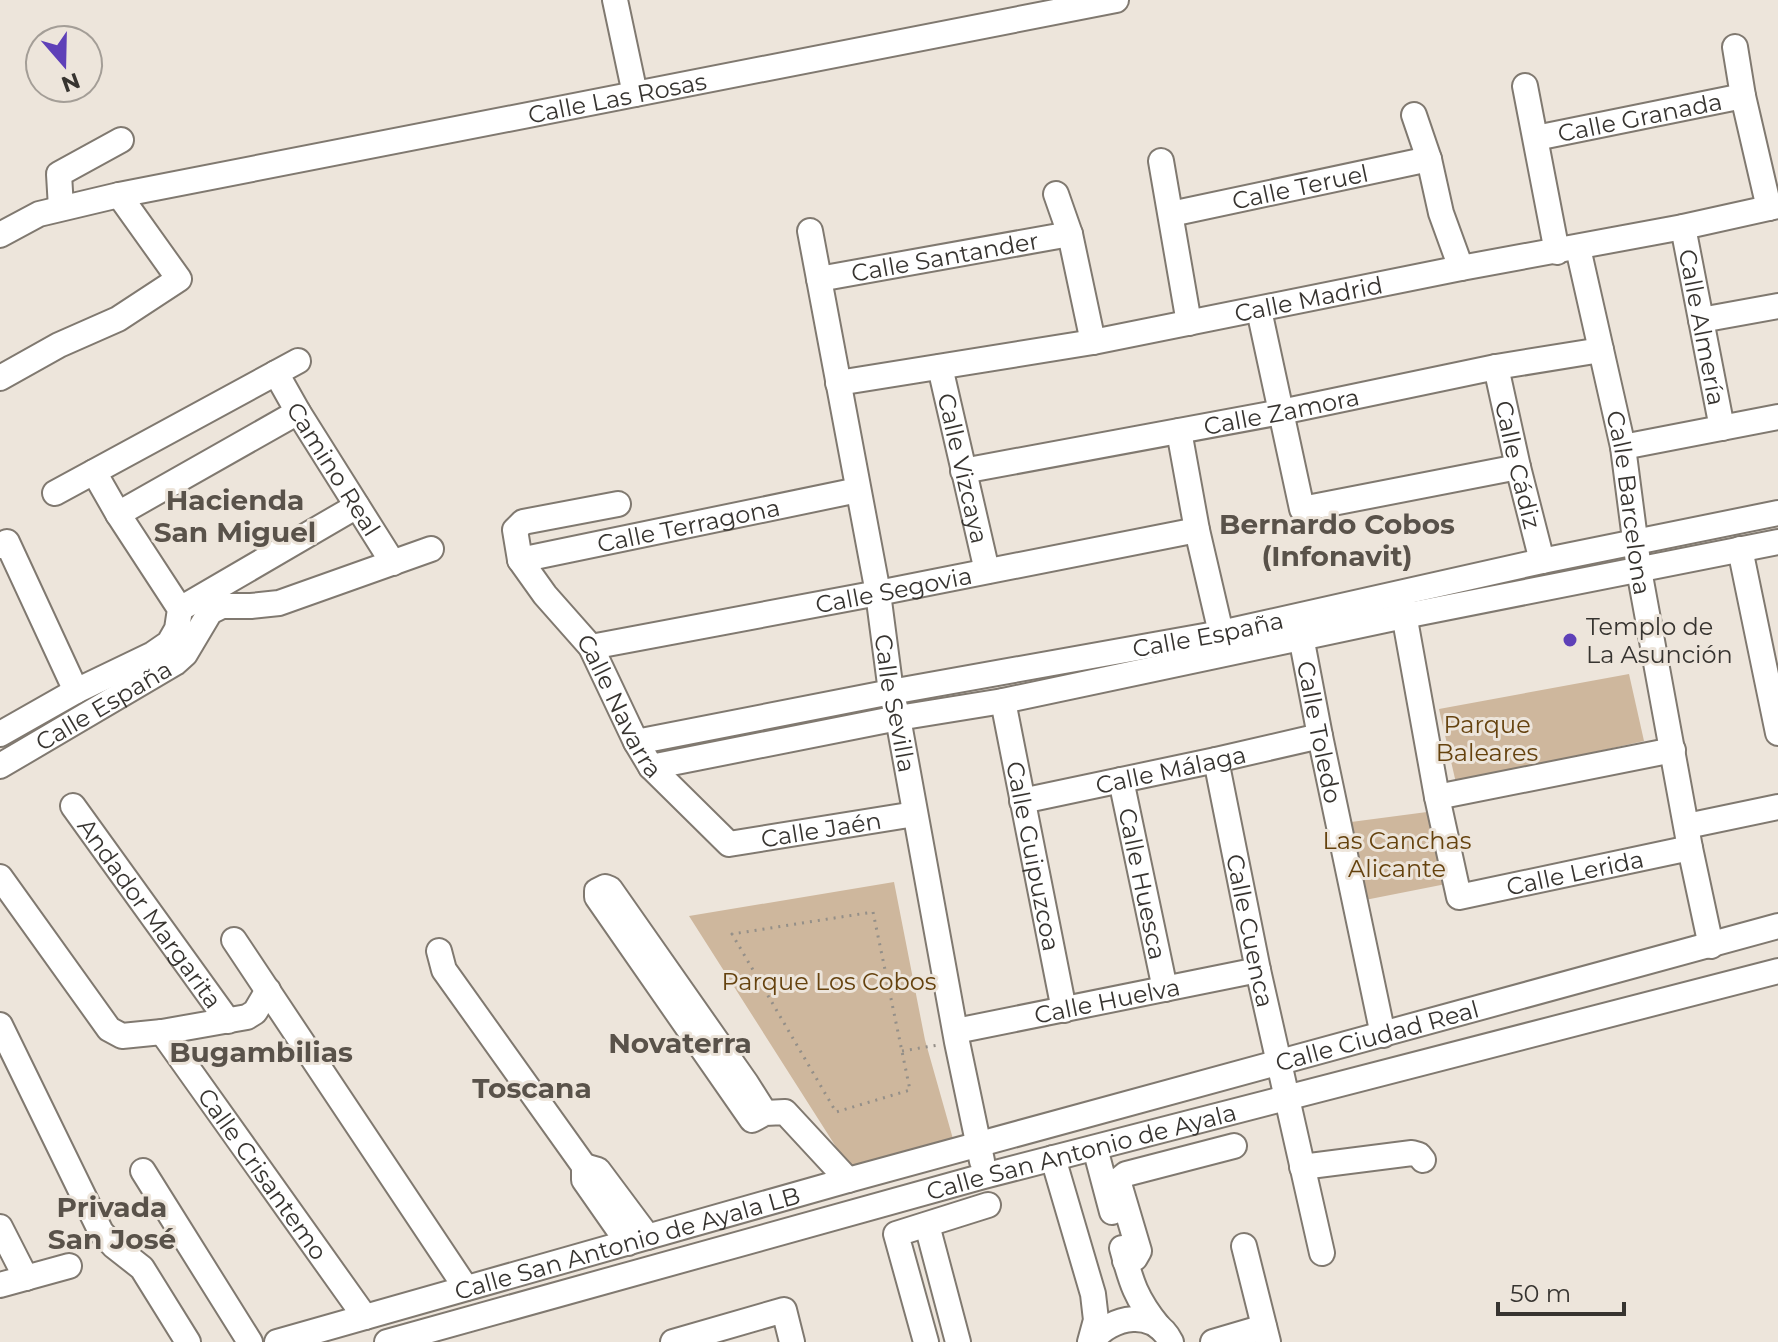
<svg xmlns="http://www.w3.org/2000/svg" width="1778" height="1342" viewBox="0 0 1778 1342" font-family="Montserrat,sans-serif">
<rect width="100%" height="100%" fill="#ede5db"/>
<!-- green -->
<g fill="#ceb79d">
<polygon points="1629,674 1644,741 1456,783 1439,709"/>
<polygon points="1427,812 1446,884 1365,900 1351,822"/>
<polygon points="894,882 925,1040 953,1139 852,1172 689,916"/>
</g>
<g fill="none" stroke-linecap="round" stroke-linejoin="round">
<defs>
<g id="minor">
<polyline points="615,0 635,94"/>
<polyline points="1735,47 1743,96 1769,208"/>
<polyline points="1525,86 1557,252"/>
<polyline points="1414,115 1429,159 1441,213 1461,268"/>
<path id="s1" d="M 1536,138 L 1743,96"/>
<polyline points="1161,161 1189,323"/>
<polyline points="1056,194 1070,234 1093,342"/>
<polyline points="61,208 59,174 121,140"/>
<path id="s2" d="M 1171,214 L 1429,159"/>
<path id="s3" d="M 1683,227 L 1722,428"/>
<path id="s4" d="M 810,231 L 878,593 L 891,692 L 898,718 L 957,1042 L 982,1161"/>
<path id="s5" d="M 0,235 L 39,214 L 119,195 L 1116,0"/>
<path id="s6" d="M 1578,248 L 1623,447 L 1639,570 L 1690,848 L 1711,946"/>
<path id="s7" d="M 819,279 L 1070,234"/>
<polyline points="1259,310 1302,509 1518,467"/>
<polyline points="1701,320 1778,306"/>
<path id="s8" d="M 940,367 L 987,571"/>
<path id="s9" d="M 1496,367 L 1518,467 L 1542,561"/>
<path id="s10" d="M 276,373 L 298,412 L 393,563"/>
<polyline points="0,378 59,345 118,319 179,279 119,195"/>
<path id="s11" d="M 838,383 L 1093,342 L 1461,268 L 1683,227 L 1778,206"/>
<polyline points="1179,431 1197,530 1221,633"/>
<polyline points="1623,447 1778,417"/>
<path id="s12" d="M 963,471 L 1281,412 L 1496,367 L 1601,350"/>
<polyline points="55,493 298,361"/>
<path id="s13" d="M 618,504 L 523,522 L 515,530 L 520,560 L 545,595 L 591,647 L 636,742 L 651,767 L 729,844 L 915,814"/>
<polyline points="118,514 298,412"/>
<polyline points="0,546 7,542 76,691"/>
<polyline points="1740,549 1778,733"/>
<path id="s14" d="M 520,560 L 858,490"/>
<path id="s15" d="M 1402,603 L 1437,797 L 1459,897 L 1690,848"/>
<polyline points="180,609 357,506"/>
<path id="s16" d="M 1299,626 L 1320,736 L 1383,1035"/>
<path id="s17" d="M 591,647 L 878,593 L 1197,530"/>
<path id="s18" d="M 1003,701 L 1064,1010"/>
<polyline points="0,734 76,691 153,654 169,643 177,629 180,609 118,514 94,472"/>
<path id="s19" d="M 636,742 L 891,692 L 1221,633 L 1542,561 L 1778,513"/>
<path id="s20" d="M 1216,760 L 1258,970 L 1322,1253"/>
<path id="s21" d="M 0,766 L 175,663 L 185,654 L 210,612 L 222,606 L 251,606 L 279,603 L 431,549"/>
<polyline points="651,767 898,718 1003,701 1404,616 1778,542"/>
<path id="s22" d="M 1121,780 L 1165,989"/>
<polyline points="1437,797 1673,750"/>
<path id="s23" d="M 1022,801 L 1216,760 L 1320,736"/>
<path id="s24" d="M 73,806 L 228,1021"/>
<polyline points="1687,826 1778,807"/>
<polyline points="0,877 109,1029 122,1036 162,1032 247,1017 255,1012 268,990"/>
<polyline points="234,940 466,1288"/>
<polyline points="439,951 444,970 584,1166 584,1180 628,1243"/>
<polyline points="0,1025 101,1232 114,1246 142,1268 188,1342"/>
<path id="s25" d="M 956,1031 L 1258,970"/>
<path id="s26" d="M 162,1032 L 365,1317"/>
<polyline points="765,1113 746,1083 610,889 605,887 597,891 597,897 752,1120 765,1113 785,1112 848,1180"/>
<polyline points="1095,1148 1112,1212"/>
<polyline points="1053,1158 1093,1294 1096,1320 1090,1342"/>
<polyline points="584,1166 598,1170 648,1237"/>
<polyline points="1302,1167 1412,1153 1419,1155 1423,1160"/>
<polyline points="143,1171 250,1342"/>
<polyline points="927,1225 958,1342"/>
<polyline points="0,1227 26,1278"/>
<polyline points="1244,1246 1268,1342"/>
<path d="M 1122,1248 C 1131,1282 1136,1299 1159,1327"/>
<polyline points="1125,1261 1135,1258 1139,1251 1120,1187 1120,1179 1126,1174 1234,1146"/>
<polyline points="0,1285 69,1266"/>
<path id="s27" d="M 277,1342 L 848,1180 L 1778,926"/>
<path id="s28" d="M 387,1342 L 984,1176 L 1778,971"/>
<polyline points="673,1342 784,1310 792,1342"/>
<polyline points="926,1342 896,1234 988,1205"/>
<path d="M 1091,1342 C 1112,1315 1154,1308 1171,1342"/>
<polyline points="1213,1342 1264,1327"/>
</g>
</defs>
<!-- minor casing -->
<use href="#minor" stroke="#807970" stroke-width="28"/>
<!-- path -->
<g stroke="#948f88" stroke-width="3" stroke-dasharray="2 6" stroke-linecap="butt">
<polygon points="873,912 910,1090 836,1112 732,934"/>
<polyline points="902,1051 938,1045"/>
</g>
<!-- minor -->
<use href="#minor" stroke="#fff" stroke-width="24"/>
</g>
<!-- markers -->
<circle fill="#5e40b8" stroke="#ede5db" stroke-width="3" cx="1570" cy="640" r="8"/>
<g text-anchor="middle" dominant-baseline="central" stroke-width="6" stroke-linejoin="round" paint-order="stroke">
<!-- street labels -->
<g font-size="24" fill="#373430" stroke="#ede5db">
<text stroke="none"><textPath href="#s5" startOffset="634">Calle Las Rosas</textPath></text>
<text stroke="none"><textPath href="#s1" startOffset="106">Calle Granada</textPath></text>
<text stroke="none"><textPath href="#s2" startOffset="132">Calle Teruel</textPath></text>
<text stroke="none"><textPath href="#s7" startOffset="128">Calle Santander</textPath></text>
<text stroke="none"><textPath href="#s11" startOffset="478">Calle Madrid</textPath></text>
<text stroke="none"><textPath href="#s3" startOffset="102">Calle Almería</textPath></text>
<text stroke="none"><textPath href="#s12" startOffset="324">Calle Zamora</textPath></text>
<text stroke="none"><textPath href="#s9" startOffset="100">Calle Cádiz</textPath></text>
<text stroke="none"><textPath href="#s10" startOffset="112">Camino Real</textPath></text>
<text stroke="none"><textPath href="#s8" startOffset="104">Calle Vizcaya</textPath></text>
<text stroke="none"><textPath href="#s6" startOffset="260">Calle Barcelona</textPath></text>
<text stroke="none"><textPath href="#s14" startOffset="172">Calle Terragona</textPath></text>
<text stroke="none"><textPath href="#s17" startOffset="308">Calle Segovia</textPath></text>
<text stroke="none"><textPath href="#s19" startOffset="582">Calle España</textPath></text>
<text stroke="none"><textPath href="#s21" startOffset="120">Calle España</textPath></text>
<text stroke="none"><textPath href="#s4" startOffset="480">Calle Sevilla</textPath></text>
<text stroke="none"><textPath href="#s13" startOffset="316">Calle Navarra</textPath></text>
<text stroke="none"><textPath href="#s16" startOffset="108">Calle Toledo</textPath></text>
<text stroke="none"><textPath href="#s23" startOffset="152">Calle Málaga</textPath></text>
<text stroke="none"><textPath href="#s13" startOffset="588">Calle Jaén</textPath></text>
<text stroke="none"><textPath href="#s18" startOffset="158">Calle Guipuzcoa</textPath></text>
<text stroke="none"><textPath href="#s15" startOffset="418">Calle Lerida</textPath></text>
<text stroke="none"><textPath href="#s22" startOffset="106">Calle Huesca</textPath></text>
<text stroke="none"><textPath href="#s24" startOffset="132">Andador Margarita</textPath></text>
<text stroke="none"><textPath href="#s20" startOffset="174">Calle Cuenca</textPath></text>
<text stroke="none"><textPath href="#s25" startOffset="154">Calle Huelva</textPath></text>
<text stroke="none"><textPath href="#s27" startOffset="1142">Calle Ciudad Real</textPath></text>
<text stroke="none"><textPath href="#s28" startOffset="720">Calle San Antonio de Ayala</textPath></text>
<text stroke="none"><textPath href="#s26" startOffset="174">Calle Crisantemo</textPath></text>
<text stroke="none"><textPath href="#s27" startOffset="364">Calle San Antonio de Ayala LB</textPath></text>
</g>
<!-- poi labels -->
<g font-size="24" fill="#373430" stroke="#ede5db" text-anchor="start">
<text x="1586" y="626">Templo de<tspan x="1586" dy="28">La Asunción</tspan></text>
</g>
<!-- park labels -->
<g font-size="24" fill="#65420e" stroke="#ede5db">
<text x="1487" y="724">Parque<tspan x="1487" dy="28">Baleares</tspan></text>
<text x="1397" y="840">Las Canchas<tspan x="1397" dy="28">Alicante</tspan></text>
<text x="829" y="981">Parque Los Cobos</text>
</g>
<!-- quarter labels -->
<g font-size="28" font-weight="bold" fill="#59524a" stroke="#ede5db">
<text x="235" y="500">Hacienda<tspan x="235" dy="32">San Miguel</tspan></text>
<text x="1337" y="524">Bernardo Cobos<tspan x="1337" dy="32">(Infonavit)</tspan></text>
<text x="680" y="1043">Novaterra</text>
<text x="261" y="1052">Bugambilias</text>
<text x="532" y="1088">Toscana</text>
<text x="112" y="1207">Privada<tspan x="112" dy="32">San José</tspan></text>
</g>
</g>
<!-- north arrow -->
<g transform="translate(64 64) rotate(160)"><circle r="38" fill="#ede5db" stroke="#a49e97" stroke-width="2"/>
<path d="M0-6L14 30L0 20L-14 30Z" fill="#5e40b8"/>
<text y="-12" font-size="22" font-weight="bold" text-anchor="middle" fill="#373430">N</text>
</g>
<!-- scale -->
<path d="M1498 1302v12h126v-12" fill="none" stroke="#373430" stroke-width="4"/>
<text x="1510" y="1302" font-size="24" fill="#373430" stroke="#ede5db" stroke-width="6" paint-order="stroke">50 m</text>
</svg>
